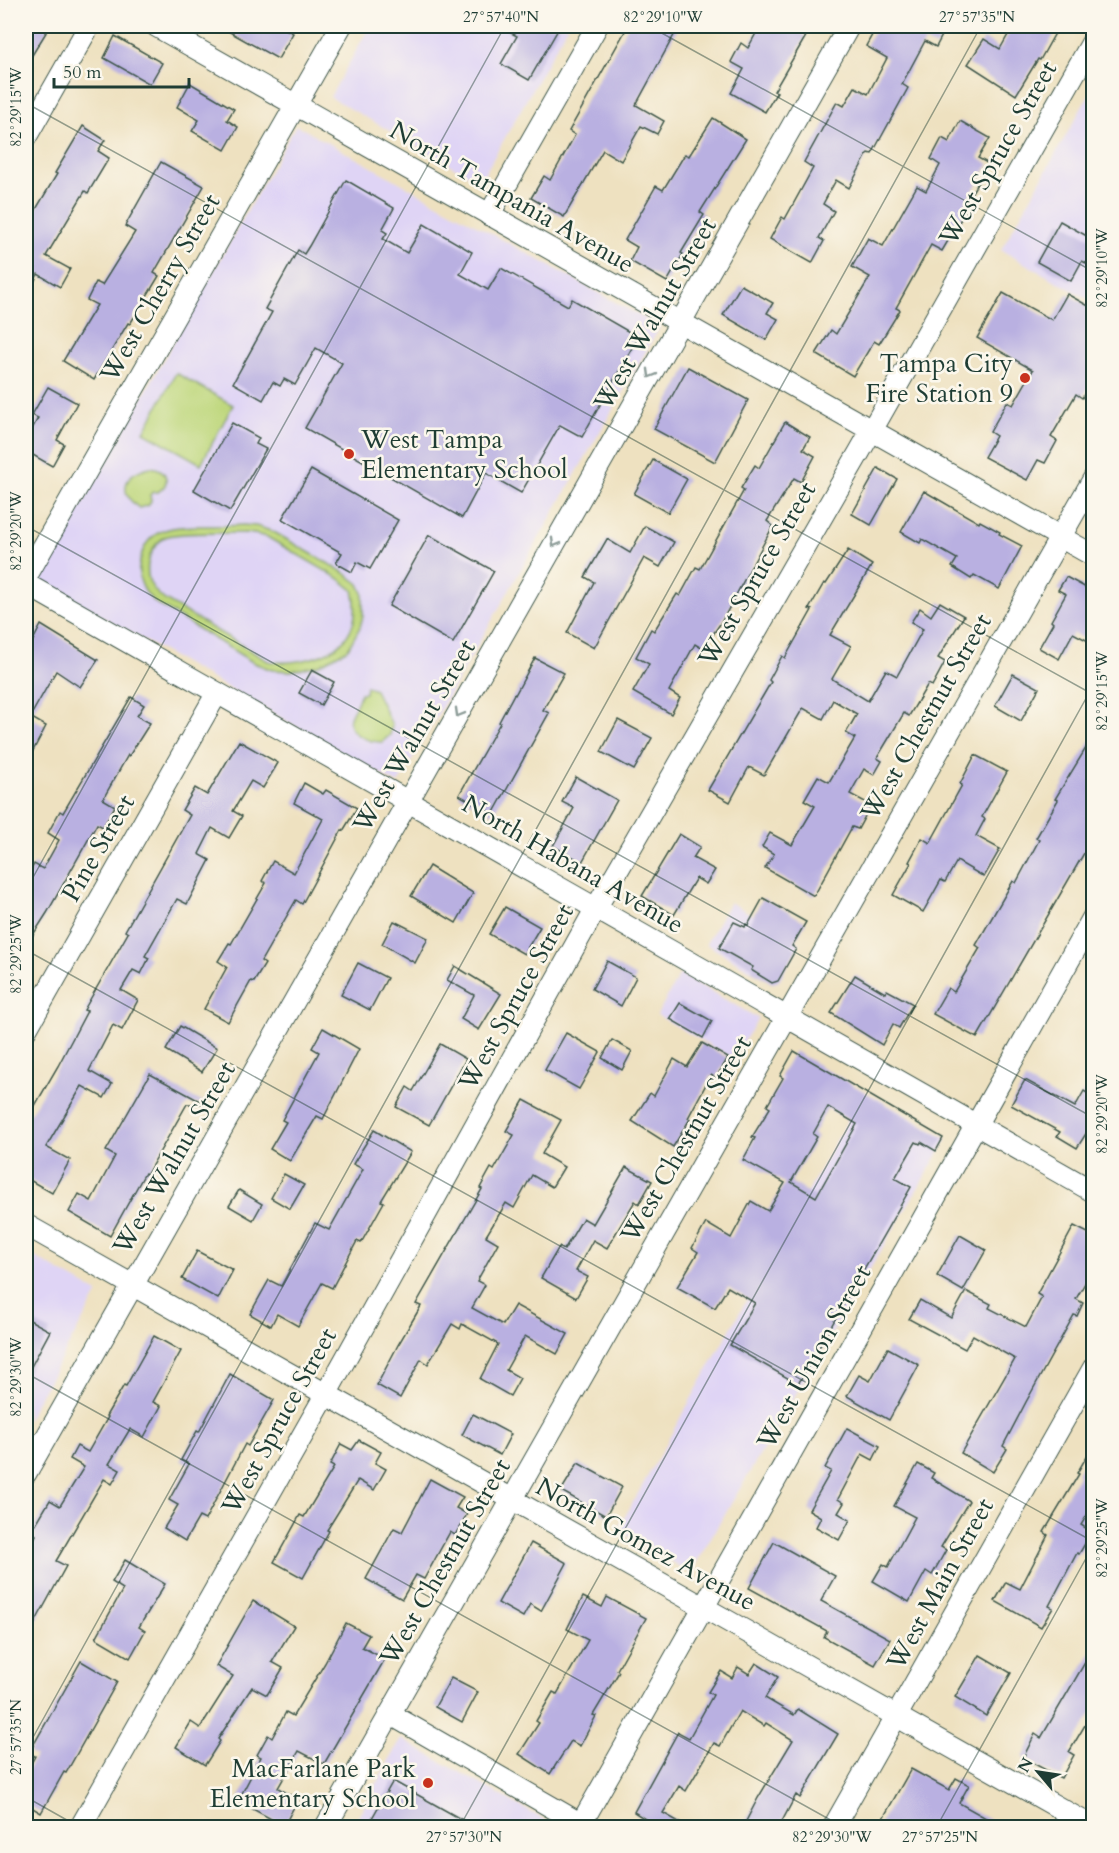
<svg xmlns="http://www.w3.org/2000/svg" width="1119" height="1853" viewBox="0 0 1119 1853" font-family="Cardo,serif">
<rect width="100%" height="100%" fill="#fbf7ec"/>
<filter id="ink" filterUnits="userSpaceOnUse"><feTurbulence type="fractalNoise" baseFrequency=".0167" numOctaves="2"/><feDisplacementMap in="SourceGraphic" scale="12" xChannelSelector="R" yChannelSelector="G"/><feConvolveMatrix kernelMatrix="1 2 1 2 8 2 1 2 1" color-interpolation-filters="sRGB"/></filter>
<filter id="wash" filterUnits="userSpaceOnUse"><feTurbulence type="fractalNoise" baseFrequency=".008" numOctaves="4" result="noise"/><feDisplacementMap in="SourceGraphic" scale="24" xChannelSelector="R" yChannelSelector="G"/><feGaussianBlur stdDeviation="1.35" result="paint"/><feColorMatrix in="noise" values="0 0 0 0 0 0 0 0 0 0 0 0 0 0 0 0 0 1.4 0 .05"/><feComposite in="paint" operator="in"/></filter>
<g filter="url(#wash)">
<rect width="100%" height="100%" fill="#eee1c0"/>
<!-- built -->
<g fill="#dfd4f5">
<polygon points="370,26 568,26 480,182 330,97"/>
<polygon points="1093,88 1093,302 1001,250"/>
<polygon points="296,125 660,327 398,784 39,581"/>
<polygon points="730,902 800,943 778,982 773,983 706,944"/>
<polygon points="680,974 758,1018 734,1059 657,1015"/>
<polygon points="794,1051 947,1139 690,1573 618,1529 848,1120 779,1079"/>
<polygon points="26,1252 98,1293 26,1421"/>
<polygon points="401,1739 557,1827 352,1828"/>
</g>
<!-- green -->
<g fill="#bed77b" stroke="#6e8a58" stroke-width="1.5" fill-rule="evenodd">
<polygon points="176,373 233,405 201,464 144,432"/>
<path d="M 151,467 C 167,469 172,483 158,492 L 153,492 L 150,495 L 151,501 L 149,505 L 139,508 C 116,491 125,472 151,467 Z"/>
<path d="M 243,525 L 256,526 L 274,532 L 345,573 L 359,584 L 363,593 L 363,616 L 360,627 L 348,649 L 319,665 L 291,671 L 272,670 L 254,663 L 157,604 C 146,596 138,583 139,568 C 143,528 168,527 201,526 C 215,526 229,526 243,525 ZM 245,533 L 254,534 L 267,537 L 338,578 L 353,590 C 362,627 344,650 309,659 C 295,662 282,664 268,661 L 165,600 C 152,590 146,580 148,564 C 150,553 155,543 165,537 C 177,531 229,534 245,533 Z"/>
<path d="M 366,686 L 375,690 L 377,694 L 392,725 L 390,735 L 382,742 C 369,742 345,734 350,717 C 353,708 359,703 360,693 L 365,693 Z"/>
</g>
<g id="blocks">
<!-- building -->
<g fill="#b9b0e1" fill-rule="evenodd">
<polygon points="26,26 50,26 26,65"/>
<polygon points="219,26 280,26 293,33 278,59"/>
<polygon points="498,26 560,26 529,80 501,64 517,36"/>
<polygon points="628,26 679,26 636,105 664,121 657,134 641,126 621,161 603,150 564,217 531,198 544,176 550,180 575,135 569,131"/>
<polygon points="760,26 787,26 806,36 774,91 777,92 765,112 731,93 744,69 731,62 741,43 748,48"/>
<polygon points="877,26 947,26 936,47 925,41 902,84 908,88 872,154 868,153 849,188 836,180 823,204 834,211 819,238 824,241 812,263 770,239 782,217 785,219 813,168 804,162 837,102 844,106 855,87 868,94 887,58 866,46"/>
<polygon points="1013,26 1059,26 1040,60 1038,59 1016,95 968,64 984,39 1000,49"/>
<polygon points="115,36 162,63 150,84 104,58"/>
<polygon points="190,83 234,109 227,120 238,127 225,150 192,131 199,120 177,107"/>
<polygon points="713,118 746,139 700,212 704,215 681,253 683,254 667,282 630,261 637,247 625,240 656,186 663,190 685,154 689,156"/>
<polygon points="960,121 990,138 978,158 989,164 961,210 965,212 942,251 931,245 896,308 900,310 879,344 874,341 853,376 816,354 831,330 836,334 870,277 852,267 868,238 883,246 917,186 926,191 940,165 931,159 942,138 949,142"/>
<polygon points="83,126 105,140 98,151 109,158 88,193 85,191 46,256 70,269 60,287 38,274 26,299 26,226 57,174 55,173"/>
<polygon points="161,162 204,186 154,273 159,276 130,324 128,323 94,380 63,361 97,305 87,300 96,282 102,285 135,232 125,226"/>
<polygon points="346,180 394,208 382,230 387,233 383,239 407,253 424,224 472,252 460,274 488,290 501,268 568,306 572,299 638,337 582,437 560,425 521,493 486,473 462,518 305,428 342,363 316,348 295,385 284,379 280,386 273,382 263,400 233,383 272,312 265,309 298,250 304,254 309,246"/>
<polygon points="1060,221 1094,240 1094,267 1082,261 1071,281 1037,262"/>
<polygon points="741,285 773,303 767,313 778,319 766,340 723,315"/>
<polygon points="1003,293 1052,320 1067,294 1094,309 1094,377 1082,398 1076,394 1051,437 1057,441 1045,463 1038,460 1027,480 984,457 996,436 990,432 1007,402 1013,405 1033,370 977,338"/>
<polygon points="688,367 748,400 715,462 654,429"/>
<polygon points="48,387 77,403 57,440 64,444 52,466 26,451 26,440 38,418 32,415"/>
<polygon points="785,422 810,437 803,449 815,456 801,482 794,478 767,521 773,526 722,621 703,649 695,644 669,691 680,698 671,714 633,692 649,664 636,657 651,629 654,631 677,594 680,596 696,567 700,569 744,490 741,488 755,465 759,468"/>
<polygon points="232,423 259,438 256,444 266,449 230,511 194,490"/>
<polygon points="653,460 687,479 668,513 634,494"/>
<polygon points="878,468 897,479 871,525 852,514"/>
<polygon points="311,470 398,520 370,569 357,562 352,572 336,563 342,553 282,519"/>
<polygon points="924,491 979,523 980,521 1000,532 999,534 1022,546 999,589 974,575 971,579 952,567 957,559 922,539 920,543 901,532"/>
<polygon points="645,526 674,542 660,567 644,558 594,648 567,633 594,582 585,577 607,539 630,553"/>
<polygon points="429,535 494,571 453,643 389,606"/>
<polygon points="848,550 872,565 830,635 851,646 832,679 868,701 886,670 897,676 923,629 911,622 920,608 931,616 940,602 964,616 938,658 945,662 932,686 928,684 909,716 904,713 877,758 882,761 874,775 864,769 850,794 871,805 858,829 852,827 814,896 765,868 774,854 762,847 770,833 792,845 815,806 804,800 818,776 829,782 855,738 846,733 857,714 833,700 823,719 803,708 764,775 749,767 730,802 708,790 771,682 769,680 782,656 785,658 812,610 809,609 824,583 826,584"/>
<polygon points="1066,577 1094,592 1094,644 1073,633 1059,659 1039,648 1053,623 1051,621 1066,594 1058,590"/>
<polygon points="41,625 98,660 80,687 56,671 30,717 46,726 26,764 26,654"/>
<polygon points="535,658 564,673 543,710 549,713 493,814 459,795 500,723 499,722 514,694 515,695"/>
<polygon points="312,670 334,682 321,705 299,693"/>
<polygon points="1013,674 1039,688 1021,721 995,706"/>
<polygon points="131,697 144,705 137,716 150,723 129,756 128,755 103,799 115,806 103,827 97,824 47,913 26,946 26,881 34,864 43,869 59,840 48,833 60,811 63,813"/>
<polygon points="618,720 652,738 634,770 601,752"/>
<polygon points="1094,735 1094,836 977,1038 933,1014 948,988 954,992 980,948 976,945 1013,881 1016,883 1039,840 1036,838 1058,800 1055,799"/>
<polygon points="239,741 278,763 263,788 251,781 233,811 242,816 229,838 212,828 199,854 210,860 187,904 177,899 145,956 149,958 141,974 133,970 121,990 138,1000 122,1030 113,1025 89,1071 112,1084 104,1098 82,1086 46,1147 70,1160 52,1193 26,1178 26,1121 58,1066 87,1011 84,1010 128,933 125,931 190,815 182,810 195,788 207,795"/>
<polygon points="975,755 1007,772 982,817 985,819 976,836 1000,849 984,877 957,861 945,882 941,880 923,912 893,895 911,863 909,862 922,838 930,843 962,785 960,784"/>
<polygon points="576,777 617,800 582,862 553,846 574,808 562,802"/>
<polygon points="304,783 323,794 326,790 357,808 343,831 342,830 302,904 296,900 261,961 265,964 254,982 251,981 228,1022 204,1009 227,967 218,961 229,943 231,944 266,883 262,881 273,861 294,873 323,819 294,803"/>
<polygon points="679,834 700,847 693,858 715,870 706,884 696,878 674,915 642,896"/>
<polygon points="429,866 473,893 456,923 411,896"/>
<polygon points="763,898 806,922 792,946 796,949 778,981 772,983 751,970 753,967 719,948 734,922 745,927 746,924 748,925"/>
<polygon points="505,907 540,927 524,954 489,934"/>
<polygon points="394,921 428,938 415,963 382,944"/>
<polygon points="607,961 636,977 621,1006 592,989"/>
<polygon points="358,963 387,978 370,1010 341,995"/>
<polygon points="455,966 501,994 479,1030 461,1019 474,995 447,980"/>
<polygon points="855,975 885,993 887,990 913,1004 899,1028 893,1024 882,1045 831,1013"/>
<polygon points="680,1003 712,1021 703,1038 670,1019"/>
<polygon points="180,1026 217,1048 202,1072 166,1050"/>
<polygon points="323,1028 359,1049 323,1119 317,1116 290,1161 270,1149 286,1122 282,1120 319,1052 312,1048"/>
<polygon points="566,1033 600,1052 579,1089 545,1070"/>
<polygon points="612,1040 632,1051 622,1070 602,1058"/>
<polygon points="702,1043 728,1058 716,1078 711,1075 688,1118 690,1119 673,1147 632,1121 650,1093 654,1096 674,1059 687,1067"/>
<polygon points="440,1044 466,1059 429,1125 396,1107 407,1087 413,1091"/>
<path d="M 794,1051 L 943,1138 L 936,1151 L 921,1142 L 920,1144 L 916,1142 L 895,1178 L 911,1187 L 798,1384 L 730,1345 L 755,1303 L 728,1287 L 715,1308 L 677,1287 L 698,1252 L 692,1248 L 706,1223 L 731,1238 L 751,1201 L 768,1211 L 785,1183 L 743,1160 L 755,1138 L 752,1137 L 770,1108 L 767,1106 L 783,1078 L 780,1076 ZM 828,1107 L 857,1124 L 816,1197 L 791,1182 L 817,1137 L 813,1134 Z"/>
<polygon points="150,1074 205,1104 187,1104 147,1174 145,1173 110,1236 69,1212 79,1194 91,1201 115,1156 106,1151"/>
<polygon points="1025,1080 1075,1107 1084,1091 1094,1097 1094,1121 1077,1148 1057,1136 1060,1132 1011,1105"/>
<polygon points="524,1100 561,1120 542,1154 564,1167 552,1187 532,1175 514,1208 506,1203 486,1236 498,1243 477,1281 485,1285 472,1308 503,1325 515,1305 568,1334 557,1354 525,1336 506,1370 520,1378 510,1396 480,1379 498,1344 462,1324 460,1329 452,1324 428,1364 421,1359 400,1398 377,1385 398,1345 421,1306 416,1304 482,1189 480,1188 491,1168 494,1170 514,1135 506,1131"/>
<polygon points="374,1130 411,1152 381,1201 384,1202 361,1243 357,1241 332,1288 322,1283 298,1326 277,1314 271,1326 250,1314 269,1280 281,1286 315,1223 329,1230 363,1169 353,1164"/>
<polygon points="626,1167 652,1181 639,1204 635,1201 607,1248 593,1240 576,1271 588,1277 576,1298 541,1278 559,1247 564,1250 583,1218 593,1224"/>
<polygon points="284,1174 304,1185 290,1209 271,1198"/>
<polygon points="239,1190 262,1204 253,1220 229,1206"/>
<polygon points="1074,1226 1094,1236 1094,1267 1076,1299 1083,1303 1077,1316 1074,1315 1026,1402 1003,1446 1007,1449 993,1472 961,1453 1015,1359 973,1335 965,1349 909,1319 920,1300 951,1318 966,1291 991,1304 989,1308 1026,1327 1042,1297 1037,1294"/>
<polygon points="960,1235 986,1250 963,1291 937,1276"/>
<polygon points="197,1251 233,1270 218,1299 182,1279"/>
<polygon points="26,1318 50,1331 26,1376"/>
<polygon points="154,1336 181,1351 153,1402 161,1406 144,1437 130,1429 109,1464 120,1470 112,1484 104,1479 56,1561 66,1566 26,1639 26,1554 36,1535 31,1532 50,1500 60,1506 84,1467 70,1459 77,1446 88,1452 108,1417 106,1416 124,1385 126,1386"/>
<polygon points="888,1348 919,1365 889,1420 847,1396 859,1375 870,1381"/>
<polygon points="230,1374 274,1400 248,1446 245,1444 205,1520 199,1517 185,1541 164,1528 178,1505 169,1500 189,1464 181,1460 197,1431 199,1432"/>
<polygon points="473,1414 511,1434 500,1455 462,1435"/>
<polygon points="847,1428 880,1446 873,1460 862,1454 838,1499 844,1503 838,1513 850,1520 839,1540 816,1527 821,1517 809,1510 831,1471 825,1468"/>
<polygon points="359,1440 381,1452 375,1463 386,1469 374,1490 358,1480 327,1530 329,1531 303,1578 274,1562 300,1515 304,1517 334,1467 330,1465 341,1444 352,1450"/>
<polygon points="1094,1444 1094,1504 1081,1525 1092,1532 1079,1554 1077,1553 1049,1606 1053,1608 1041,1627 995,1601 1006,1582 1020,1589 1048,1535 1044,1532 1079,1474 1077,1473"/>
<polygon points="578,1463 622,1487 606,1516 561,1491"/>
<polygon points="918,1464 934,1473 931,1478 969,1501 941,1547 946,1550 932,1575 926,1571 909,1602 873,1581 883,1564 888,1567 915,1517 894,1506"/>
<polygon points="430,1479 463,1497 456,1508 467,1514 455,1535 450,1532 424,1579 416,1575 402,1599 366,1579 394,1528 402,1532"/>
<polygon points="774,1542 835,1576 821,1601 890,1639 875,1665 824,1637 827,1631 749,1588"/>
<polygon points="531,1543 567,1563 541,1611 530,1604 523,1617 498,1603"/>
<polygon points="125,1560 165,1584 139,1627 145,1631 130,1658 96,1638 123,1589 112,1582"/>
<polygon points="583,1597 602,1607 607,1597 646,1618 617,1670 619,1672 593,1715 596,1716 580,1746 571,1741 550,1774 519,1754 539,1723 536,1721 553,1692 557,1694 588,1640 567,1629"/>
<polygon points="253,1601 294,1626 272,1662 283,1668 267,1695 252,1687 218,1739 220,1741 205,1765 176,1747 191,1722 200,1728 233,1676 216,1666"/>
<polygon points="346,1623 369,1635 362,1647 385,1659 324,1764 299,1751 278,1788 298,1799 284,1826 238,1801 261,1757 257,1755 268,1735 272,1738 286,1712 293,1716 325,1663"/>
<polygon points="1094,1647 1094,1710 1069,1752 1074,1755 1061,1778 1023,1758 1035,1734 1041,1738"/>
<polygon points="980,1655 1011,1673 986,1716 955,1697"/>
<polygon points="81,1661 117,1682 66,1773 64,1772 41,1813 26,1804 26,1773 35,1756 29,1753"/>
<polygon points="756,1663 778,1677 765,1698 794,1715 798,1709 838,1734 800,1798 796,1795 779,1827 743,1827 758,1798 793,1740 766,1723 764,1726 740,1711 720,1746 714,1743 686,1791 679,1786 663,1813 688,1827 640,1827 645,1819 634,1812 678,1732 689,1738 713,1695 708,1692 721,1671 732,1678 738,1667 749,1674"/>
<polygon points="451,1678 478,1692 462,1722 435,1707"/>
<polygon points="911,1769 949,1790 956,1778 969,1785 959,1803 1002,1827 878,1827"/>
<polygon points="393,1781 475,1827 367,1827"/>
</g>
</g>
</g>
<g filter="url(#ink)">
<use href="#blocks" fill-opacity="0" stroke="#3e5649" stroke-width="1.5"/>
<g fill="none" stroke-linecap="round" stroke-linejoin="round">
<defs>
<g id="minor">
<polyline points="156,26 1094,556"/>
<polyline points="26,137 89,26"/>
<polyline points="489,215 597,26"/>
<polyline points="26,577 341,26"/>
<polyline points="26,584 1094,1192"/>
<polyline points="26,1030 217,693"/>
<polyline points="26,1225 1084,1822"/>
<polyline points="26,1473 849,26"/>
<path d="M 390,1714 L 581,1824 C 754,1523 922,1218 1094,916"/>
<polyline points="80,1828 326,1394 596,908 860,451 1094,39"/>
<polyline points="325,1828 1094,478"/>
<polyline points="833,1828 1094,1367"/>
</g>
</defs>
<!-- minor casing -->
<use href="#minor" stroke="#3e5649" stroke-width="23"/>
<!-- minor -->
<use href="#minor" stroke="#fff" stroke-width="21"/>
</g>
<!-- one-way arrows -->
<defs><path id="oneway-chevron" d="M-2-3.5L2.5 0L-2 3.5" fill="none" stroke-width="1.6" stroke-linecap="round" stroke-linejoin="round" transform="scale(1.5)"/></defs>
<g stroke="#8f9e9a">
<use href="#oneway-chevron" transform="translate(651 374) rotate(120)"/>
<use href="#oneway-chevron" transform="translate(555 543) rotate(120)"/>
<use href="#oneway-chevron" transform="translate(459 713) rotate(120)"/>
</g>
</g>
<!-- ticks -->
<path fill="none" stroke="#1f3d34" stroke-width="1.5" stroke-opacity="0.45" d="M 649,26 L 1094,272M 26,30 L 28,26M 26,103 L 1094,695M 26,526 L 1094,1118M 26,890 L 505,26M 26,950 L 1094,1542M 26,1373 L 845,1828M 26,1750 L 981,26M 26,1797 L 81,1828M 459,1828 L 1094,684M 936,1828 L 1094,1544"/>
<!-- markers -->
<g fill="#c8321e" stroke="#fbf7ec" stroke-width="2">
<circle cx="1025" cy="378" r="6"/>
<circle cx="349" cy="454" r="6"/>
<circle cx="428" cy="1783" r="6"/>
</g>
<g text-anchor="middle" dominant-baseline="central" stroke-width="5" stroke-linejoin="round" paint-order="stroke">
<!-- street labels -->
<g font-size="26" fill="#1f3d34" stroke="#fbf7ec">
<text transform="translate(998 153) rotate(-60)">West Spruce Street</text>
<text transform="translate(512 197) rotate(30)">North Tampania Avenue</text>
<text transform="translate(160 288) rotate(-60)">West Cherry Street</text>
<text transform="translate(655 314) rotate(-60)">West Walnut Street</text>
<text transform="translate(757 574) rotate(-60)">West Spruce Street</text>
<text transform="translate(926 717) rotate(-60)">West Chestnut Street</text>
<text transform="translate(414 736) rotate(-60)">West Walnut Street</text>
<text transform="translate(98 848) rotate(-60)">Pine Street</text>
<text transform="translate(573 864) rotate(30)">North Habana Avenue</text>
<text transform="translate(516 997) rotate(-61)">West Spruce Street</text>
<text transform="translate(686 1139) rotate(-60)">West Chestnut Street</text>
<text transform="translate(174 1158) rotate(-60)">West Walnut Street</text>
<text transform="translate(814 1357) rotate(-61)">West Union Street</text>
<text transform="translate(279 1421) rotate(-61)">West Spruce Street</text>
<text transform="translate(646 1544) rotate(29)">North Gomez Avenue</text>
<text transform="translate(445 1562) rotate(-60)">West Chestnut Street</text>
<text transform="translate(940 1584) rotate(-61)">West Main Street</text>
</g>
<!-- poi labels -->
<g font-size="26" fill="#1f3d34" stroke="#fbf7ec" text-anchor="end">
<text x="1013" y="363">Tampa City<tspan x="1013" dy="30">Fire Station 9</tspan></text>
<text x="361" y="439" text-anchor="start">West Tampa<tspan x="361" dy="30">Elementary School</tspan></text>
<text x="416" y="1768">MacFarlane Park<tspan x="416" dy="30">Elementary School</tspan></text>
</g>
</g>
<!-- margin -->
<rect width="1119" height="1853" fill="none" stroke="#fbf7ec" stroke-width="66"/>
<!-- north arrow -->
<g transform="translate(1038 1772) rotate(299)" stroke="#fbf7ec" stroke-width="4.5" paint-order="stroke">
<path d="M0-4.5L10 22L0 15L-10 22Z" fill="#1f3d34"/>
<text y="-9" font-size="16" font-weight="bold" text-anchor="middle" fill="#1f3d34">N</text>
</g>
<!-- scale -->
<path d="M54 78v9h135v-9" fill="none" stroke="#1f3d34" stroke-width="3"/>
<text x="63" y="78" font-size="18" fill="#1f3d34" stroke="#fbf7ec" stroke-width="4.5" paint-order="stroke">50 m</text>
<rect x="33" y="33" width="1053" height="1787" fill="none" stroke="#1f3d34" stroke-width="2"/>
<g font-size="15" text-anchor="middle" fill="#1f3d34">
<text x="501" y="22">27°57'40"N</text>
<text x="663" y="22">82°29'10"W</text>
<text x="977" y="22">27°57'35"N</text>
<text transform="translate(16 107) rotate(-90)" y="5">82°29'15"W</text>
<text transform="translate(1102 268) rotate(-90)" y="5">82°29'10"W</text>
<text transform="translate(16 531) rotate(-90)" y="5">82°29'20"W</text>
<text transform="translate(1102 691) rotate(-90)" y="5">82°29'15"W</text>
<text transform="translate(16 954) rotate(-90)" y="5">82°29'25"W</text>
<text transform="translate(1102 1114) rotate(-90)" y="5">82°29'20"W</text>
<text transform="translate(16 1377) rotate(-90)" y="5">82°29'30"W</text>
<text transform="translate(1102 1538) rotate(-90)" y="5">82°29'25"W</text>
<text transform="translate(16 1737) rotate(-90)" y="5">27°57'35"N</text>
<text x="464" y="1842">27°57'30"N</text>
<text x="832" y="1842">82°29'30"W</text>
<text x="940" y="1842">27°57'25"N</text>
</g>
</svg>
